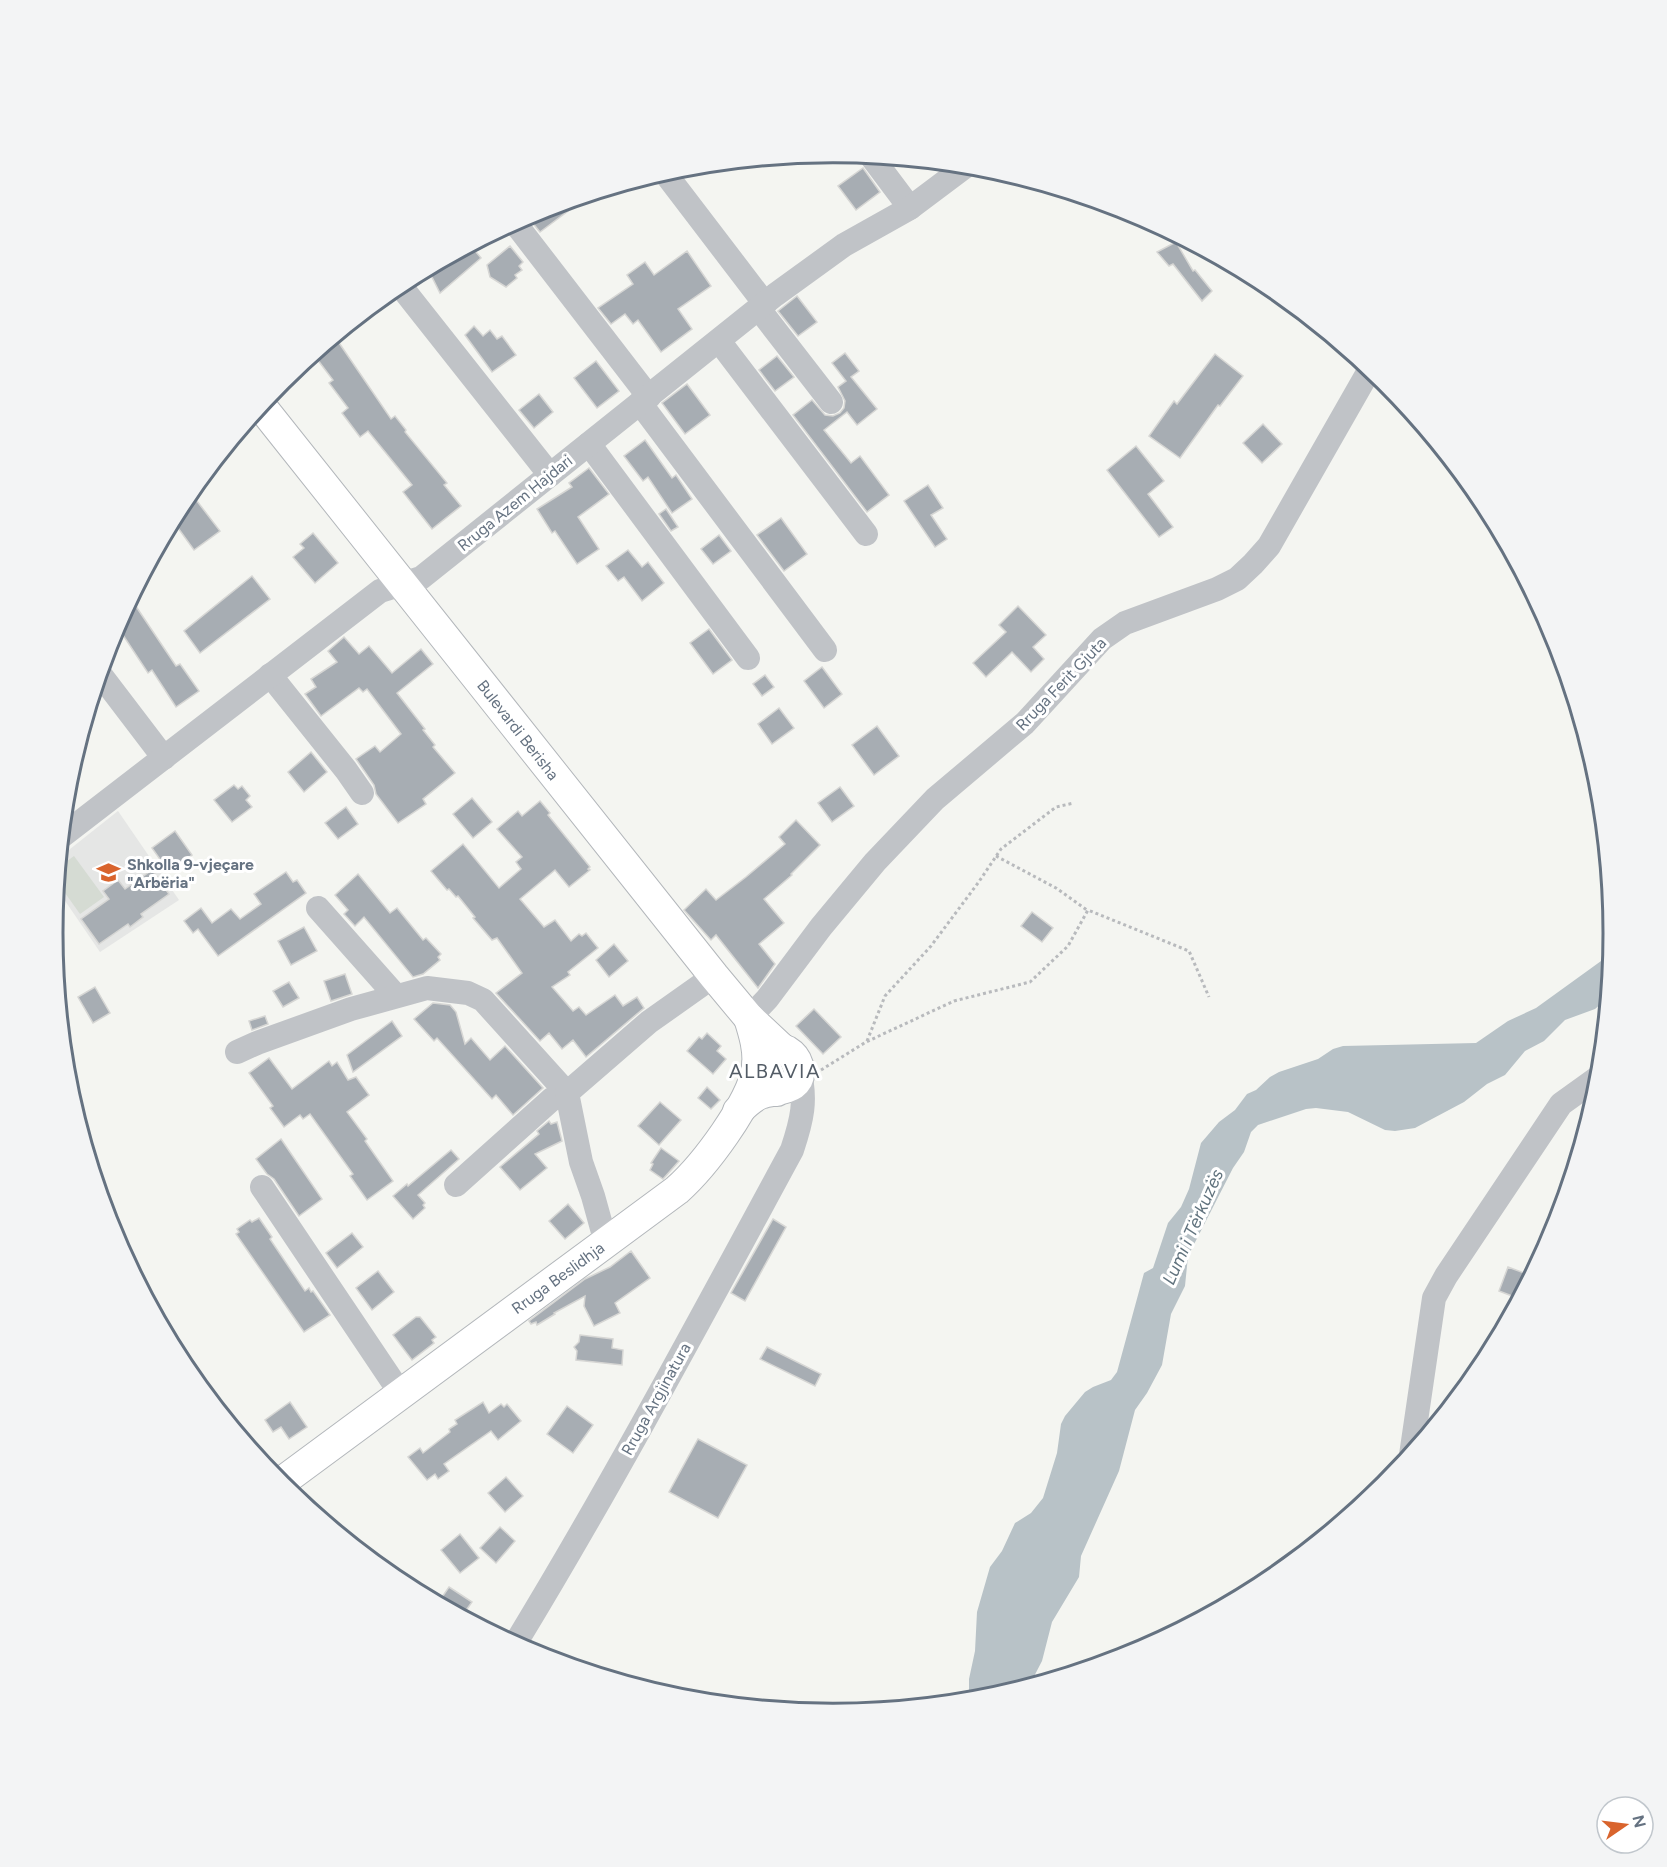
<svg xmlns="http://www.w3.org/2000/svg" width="1667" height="1867" viewBox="0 0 1667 1867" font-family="Figtree,sans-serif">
<rect width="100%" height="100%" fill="#f4f5f1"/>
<!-- built -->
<polygon fill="#e5e6e5" points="118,811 179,900 100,952 57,889 60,857"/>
<!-- green -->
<polygon fill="#d5dbd3" points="74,856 104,897 80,914 58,883 59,867"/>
<!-- water -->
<polygon fill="#b8c2c7" points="1613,949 1609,992 1602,1003 1595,1009 1565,1020 1544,1041 1525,1051 1505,1075 1487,1084 1464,1102 1415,1128 1395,1131 1385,1130 1348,1112 1316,1108 1306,1109 1258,1125 1251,1132 1244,1152 1233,1168 1188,1256 1185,1286 1171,1314 1162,1365 1147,1393 1135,1410 1119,1471 1081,1556 1079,1577 1052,1622 1042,1661 1029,1686 992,1698 969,1697 969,1679 975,1651 977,1612 990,1567 1002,1551 1015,1523 1031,1513 1043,1498 1057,1453 1061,1424 1065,1416 1085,1392 1093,1387 1111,1380 1117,1372 1144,1273 1153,1268 1168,1223 1181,1207 1189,1189 1201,1143 1219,1122 1235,1110 1247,1094 1256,1090 1270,1077 1279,1072 1318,1059 1333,1049 1343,1046 1476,1043 1508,1021 1536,1008 1608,956"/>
<!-- building -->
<g fill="#a7adb3" stroke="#d6d6d4" stroke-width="1.5">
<polygon points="863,168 880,192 856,210 838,186"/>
<polygon points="563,203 568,211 540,232 527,216"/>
<polygon points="1176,242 1193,271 1195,270 1212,291 1202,301 1173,264 1169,266 1157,252"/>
<polygon points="471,246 481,258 440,293 428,269"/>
<polygon points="510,246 523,262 519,266 522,270 515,275 517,278 506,287 490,277 487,265"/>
<polygon points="687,251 711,286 678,309 692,329 661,352 638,320 633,324 625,314 611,324 598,308 633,284 627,275 645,262 654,275"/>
<polygon points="797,296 817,322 798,336 778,311"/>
<polygon points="474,326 483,336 490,330 497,339 502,336 516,355 492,372 465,335"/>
<polygon points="335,337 391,419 395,416 406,430 405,432 447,483 444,485 461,506 432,529 403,492 412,485 368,431 360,437 342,413 348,408 329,383 333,380 314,355"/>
<polygon points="845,353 859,371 851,377 877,409 857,425 847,412 824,430 851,463 860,456 889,495 867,512 793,415 812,400 825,415 833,416 840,413 844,408 845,401 838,387 846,381 832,363"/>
<polygon points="1215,354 1243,376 1220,406 1218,405 1180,458 1149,436 1174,401 1177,404"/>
<polygon points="777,356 794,377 775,391 759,370"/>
<polygon points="596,361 619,391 597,408 574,378"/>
<polygon points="687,384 710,415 685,434 662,403"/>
<polygon points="539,394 553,412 534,428 519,410"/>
<polygon points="1263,424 1282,444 1262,463 1243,443"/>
<polygon points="645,440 672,478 676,475 692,499 672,513 648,477 643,481 624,456"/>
<polygon points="1136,446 1164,481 1148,494 1173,527 1159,537 1107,470"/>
<polygon points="589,468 609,494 578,517 599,549 577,564 555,531 552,533 537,509 572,487 569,483"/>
<polygon points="928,485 943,508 931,515 947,539 935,547 904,501"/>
<polygon points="190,492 220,531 194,550 173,521"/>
<polygon points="666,509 678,527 671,531 659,514"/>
<polygon points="781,518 807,554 784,571 757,535"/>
<polygon points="313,533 338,563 315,583 293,557 304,548 300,544"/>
<polygon points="719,535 731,551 713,564 701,549"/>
<polygon points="628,550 642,567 648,562 664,583 642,601 624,577 618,581 606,566"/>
<polygon points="252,576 270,599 200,653 184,631"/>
<polygon points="131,599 176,666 180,664 199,691 176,707 152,670 148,673 117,626"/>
<polygon points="1018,606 1046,635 1033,647 1044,659 1031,672 1012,652 986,677 973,663 1006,632 999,625"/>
<polygon points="709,629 732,660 713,674 690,643"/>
<polygon points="344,637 359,654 369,646 392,673 421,649 433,664 397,693 425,729 423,730 435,745 433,747 455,773 423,799 426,804 398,823 376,794 374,785 356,759 375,746 380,752 401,734 367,689 363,692 359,688 321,716 305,694 316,687 311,679 337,662 328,651"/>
<polygon points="822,667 842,694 824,708 804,681"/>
<polygon points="765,675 774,687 762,696 753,684"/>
<polygon points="779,708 794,728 772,744 758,724"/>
<polygon points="877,726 899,756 874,775 852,745"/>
<polygon points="311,752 327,772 304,792 288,772"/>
<polygon points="234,785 238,789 242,786 250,796 246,800 252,807 232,822 214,800"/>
<polygon points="840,787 854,806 832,822 818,803"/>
<polygon points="472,798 492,822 473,838 453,814"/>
<polygon points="540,801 550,813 548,815 590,867 588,869 590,870 569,887 555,870 520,899 544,927 555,920 571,941 579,934 582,936 586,933 598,948 568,972 570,975 552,987 573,1011 579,1007 586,1015 615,995 623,1006 637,997 644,1008 586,1057 573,1040 562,1049 549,1033 540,1041 496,993 522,973 497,938 492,940 473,918 475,917 458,896 456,897 449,889 447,890 431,871 463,844 499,888 521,869 516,862 522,857 497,829 518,811 522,816"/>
<polygon points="346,807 358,824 338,839 325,823"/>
<polygon points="796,820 820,845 791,874 792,875 764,899 784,923 759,944 775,964 758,988 716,935 711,940 684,910 706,889 716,900 746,877 785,844 779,837"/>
<polygon points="175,831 192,855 169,872 152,848"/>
<polygon points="152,870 169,894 141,914 143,917 130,927 128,924 99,944 81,919 109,899 103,891 118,880 125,889"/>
<polygon points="286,872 293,882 297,880 306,893 218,956 198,929 193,933 184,921 201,908 212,923 231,909 240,919 261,904 254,894"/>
<polygon points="358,874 390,913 397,908 423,940 426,938 441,954 438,957 440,960 423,974 413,977 364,917 355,926 344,914 348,910 335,895"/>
<polygon points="1032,912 1053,928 1042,942 1021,926"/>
<polygon points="304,927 317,951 291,965 278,941"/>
<polygon points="614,944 628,961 609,977 596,960"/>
<polygon points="345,974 352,994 331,1001 324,981"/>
<polygon points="289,982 299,998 283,1007 273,991"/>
<polygon points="95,987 110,1013 93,1023 78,997"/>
<polygon points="433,1003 450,1005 456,1012 465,1044 471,1038 490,1060 505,1046 543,1088 513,1115 496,1095 492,1099 437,1038 434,1041 414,1019"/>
<polygon points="814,1009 841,1037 823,1054 796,1026"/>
<polygon points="265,1016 268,1024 252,1030 249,1021"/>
<polygon points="392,1021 402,1036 353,1072 347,1055"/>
<polygon points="707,1033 721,1046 717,1051 726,1059 713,1074 687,1051 699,1037 702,1039"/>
<polygon points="269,1058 292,1089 329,1061 332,1066 337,1062 348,1080 356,1077 369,1095 347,1112 367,1139 365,1141 393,1181 367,1200 350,1176 353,1174 310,1114 303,1119 300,1115 284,1127 270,1108 273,1106 249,1073"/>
<polygon points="707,1087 720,1100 711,1109 698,1098"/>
<polygon points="660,1102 681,1120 659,1145 638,1126"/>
<polygon points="549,1121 551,1124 557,1122 562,1141 535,1154 547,1168 520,1190 500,1167 539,1134 537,1131"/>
<polygon points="281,1139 322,1199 299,1216 274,1179 267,1174 256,1159"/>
<polygon points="661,1148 679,1161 663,1179 650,1170 653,1164 651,1163"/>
<polygon points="451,1150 459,1159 418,1195 425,1203 423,1205 425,1208 413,1219 393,1196 407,1184 408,1186"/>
<polygon points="568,1204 584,1223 565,1239 549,1221"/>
<polygon points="259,1218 272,1237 270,1239 305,1291 309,1288 311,1292 313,1291 330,1315 304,1332 236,1234 239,1232 237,1229 250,1220 252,1222"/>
<polygon points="773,1219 786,1227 745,1301 731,1293"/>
<polygon points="352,1233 363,1247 337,1268 326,1253"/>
<polygon points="631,1251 650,1278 615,1303 620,1313 594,1326 584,1306 585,1296 554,1313 555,1314 537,1325 536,1322 531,1324 529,1321 585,1279 610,1267"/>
<polygon points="1508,1267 1532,1276 1520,1299 1499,1291"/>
<polygon points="378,1271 394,1292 372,1310 356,1288"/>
<polygon points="416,1317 420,1317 436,1337 432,1340 434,1343 412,1360 393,1335"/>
<polygon points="580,1335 613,1339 612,1348 623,1350 622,1365 576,1360 577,1351 574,1347 579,1342"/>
<polygon points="767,1347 821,1374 815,1386 760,1359"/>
<polygon points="290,1402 307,1427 289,1439 281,1427 273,1432 265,1420"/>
<polygon points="483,1402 489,1413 501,1404 504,1407 507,1404 521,1421 498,1440 491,1431 444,1464 449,1471 438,1479 435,1474 427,1480 408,1457 420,1448 423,1453 450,1432 449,1429 457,1424 455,1420"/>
<polygon points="567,1406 593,1425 573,1453 547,1434"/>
<polygon points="698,1439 747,1465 718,1518 669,1492"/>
<polygon points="506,1477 523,1496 505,1512 488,1493"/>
<polygon points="500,1527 515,1541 496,1563 480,1548"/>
<polygon points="460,1534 479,1558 460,1573 441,1550"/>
<polygon points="449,1587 472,1602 462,1616 438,1603"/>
</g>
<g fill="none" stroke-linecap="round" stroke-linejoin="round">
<defs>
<g id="major">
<polyline points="261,406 714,976 749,1018 782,1049"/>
<path d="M 738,1111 C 744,1105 751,1098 760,1094 C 775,1088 805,1092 798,1065 C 796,1058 792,1054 787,1051 C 781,1048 774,1048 769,1050 C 747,1061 758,1087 777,1091"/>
<path d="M 279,1484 L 677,1190 C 704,1166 751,1104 757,1068 C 759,1050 754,1034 749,1018"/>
</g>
</defs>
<!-- major casing -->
<use href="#major" stroke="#b3b7bb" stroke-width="32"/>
<!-- path -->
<g stroke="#b8babd" stroke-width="3" stroke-dasharray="3 3" stroke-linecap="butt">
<polyline points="996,856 1056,888 1087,910"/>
<polyline points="867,1041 885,996 931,946 978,883 1001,849 1056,807 1074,803"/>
<polyline points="821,1070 866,1042 954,1001 1030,982 1068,946 1088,910 1189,951 1209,997"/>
</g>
<!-- minor -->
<g stroke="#c0c3c7" stroke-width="24">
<polyline points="871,156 910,208"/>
<polyline points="665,173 765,304"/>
<polyline points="515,223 649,397"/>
<polyline points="399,284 550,475"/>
<polyline points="759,309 831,402"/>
<polyline points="719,341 866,534"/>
<polyline points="640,403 825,650"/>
<polyline points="589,444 748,658"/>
<polyline points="100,674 164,758"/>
<polyline points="270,675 346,770 362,793"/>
<polyline points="62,836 380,591 421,578 775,295 844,245 910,208 966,166"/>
<polyline points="318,908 396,996"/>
<polyline points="749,1018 767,999 821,927 875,862 935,799 1025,723 1102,639 1125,623 1217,589 1237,579 1253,564 1269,546 1370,369"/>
<polyline points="237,1052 257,1043 351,1009 427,988 468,993 483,1000 567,1093 552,1099 456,1185"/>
<polyline points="262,1187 401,1394"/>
<polyline points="606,1243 593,1196 581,1162 567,1093 649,1022 714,976"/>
<polyline points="1411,1455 1434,1298 1446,1276 1561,1104 1600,1076"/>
<path d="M 515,1644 C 613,1483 702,1316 792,1150 C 802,1120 807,1100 799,1069"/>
</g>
<!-- major -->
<use href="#major" stroke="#fff" stroke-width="30"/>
</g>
<!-- icons -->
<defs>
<symbol id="school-bare" viewBox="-9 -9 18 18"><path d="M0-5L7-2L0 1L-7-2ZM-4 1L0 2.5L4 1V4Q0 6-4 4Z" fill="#d9642d" stroke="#fff" stroke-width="2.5" paint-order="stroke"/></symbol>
</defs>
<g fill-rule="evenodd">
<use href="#school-bare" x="92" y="856" width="33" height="33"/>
</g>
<g text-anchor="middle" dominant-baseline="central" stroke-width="6" stroke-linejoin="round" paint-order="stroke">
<!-- street labels -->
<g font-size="16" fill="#657281" stroke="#fff">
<text transform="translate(515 503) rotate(-39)">Rruga Azem Hajdari</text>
<text transform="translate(1061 684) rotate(-46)">Rruga Ferit Gjuta</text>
<text transform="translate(518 730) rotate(52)">Bulevardi Berisha</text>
<text transform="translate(558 1278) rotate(-36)">Rruga Beslidhja</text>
<text transform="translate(656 1399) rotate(-61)">Rruga Argjinatura</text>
</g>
<!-- poi labels -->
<g font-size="16" font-weight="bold" fill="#657281" stroke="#fff" text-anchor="start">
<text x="127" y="864">Shkolla 9-vjeçare<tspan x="127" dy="18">"Arbëria"</tspan></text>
</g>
<!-- water labels -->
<g font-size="18" font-style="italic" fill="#61737e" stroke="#fff">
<text transform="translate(1193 1227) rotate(-66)">Lumi i Tërkuzës</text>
</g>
<!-- quarter labels -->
<g font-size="20" letter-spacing="1.5" fill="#535c66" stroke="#fff">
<text x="775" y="1071">ALBAVIA</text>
</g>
</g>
<!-- crop -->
<path d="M0 0H1667V1867H0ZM63 933a770 770 0 1 1 1540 0a770 770 0 1 1-1540 0Z" fill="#f3f4f5" fill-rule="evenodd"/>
<path fill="none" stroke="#657281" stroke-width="3" d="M63 933a770 770 0 1 1 1540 0a770 770 0 1 1-1540 0Z"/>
<!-- north arrow -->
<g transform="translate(1625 1825) rotate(76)"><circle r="28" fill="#ffffff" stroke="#c1c7cd" stroke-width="1.5"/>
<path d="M0-4.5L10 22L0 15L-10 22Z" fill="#d9642d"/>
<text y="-9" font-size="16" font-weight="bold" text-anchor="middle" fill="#657281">N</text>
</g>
</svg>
